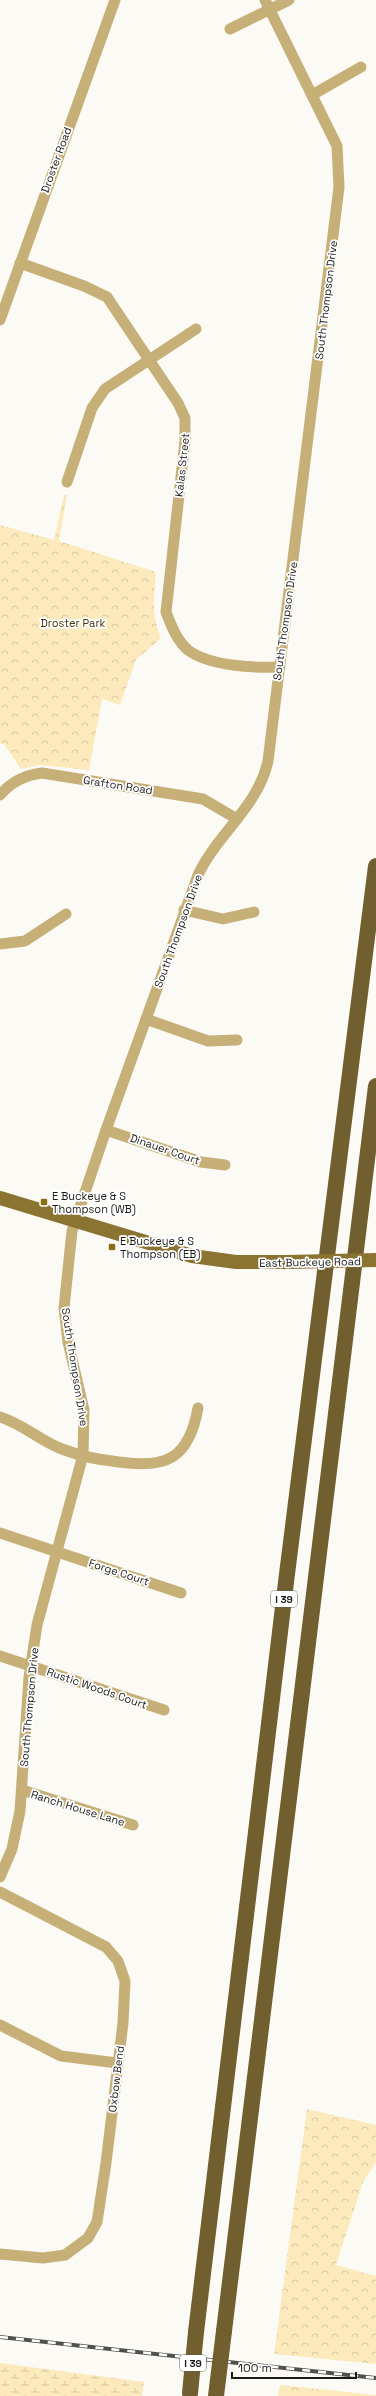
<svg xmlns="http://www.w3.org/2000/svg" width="376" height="2396" viewBox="0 0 376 2396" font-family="'Space Grotesk',sans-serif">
<defs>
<pattern id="forest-crowns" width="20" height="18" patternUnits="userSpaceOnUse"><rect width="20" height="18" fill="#fceabc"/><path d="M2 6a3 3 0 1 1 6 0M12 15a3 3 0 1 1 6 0" fill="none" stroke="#d7c8a1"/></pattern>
<pattern id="wetland-marsh" width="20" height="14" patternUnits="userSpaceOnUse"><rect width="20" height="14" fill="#fceabc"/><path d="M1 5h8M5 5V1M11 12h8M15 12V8" fill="none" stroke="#d7c8a1"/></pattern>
</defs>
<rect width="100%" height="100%" fill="#fcfaf5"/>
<!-- forest -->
<g fill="url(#forest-crowns)">
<path d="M 64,495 L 67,495 L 59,541 L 156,572 C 154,596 151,615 161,638 L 136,660 L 120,705 L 102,699 L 89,770 L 40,765 L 21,769 L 4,744 L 0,743 L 0,525 L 54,540 Z"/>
<polygon points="307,2109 376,2125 376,2162 363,2182 336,2265 376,2276 376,2364 274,2354"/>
<polygon points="280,2385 376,2395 376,2396 278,2396"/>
</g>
<!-- wetland -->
<polygon fill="url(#wetland-marsh)" points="0,2363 144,2382 142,2396 0,2396"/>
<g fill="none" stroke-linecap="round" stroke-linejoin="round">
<!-- minor -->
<g stroke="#c6b077" stroke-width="11">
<polyline points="230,29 289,0"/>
<polyline points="312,95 361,67"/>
<path d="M 20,263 L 84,286 L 107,297 L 178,403 L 185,418 L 185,441 L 166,612 C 171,625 177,641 188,650 C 209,666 253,668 279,667"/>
<polyline points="0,320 115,0"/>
<polyline points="67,482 92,408 105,389 196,329"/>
<path d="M 0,795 C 11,782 25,775 42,773 L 203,799 L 237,819"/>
<polyline points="184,910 223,919 254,912"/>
<polyline points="0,944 25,941 66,914"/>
<polyline points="146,1019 208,1041 237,1040"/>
<polyline points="106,1130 201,1162 225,1165"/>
<path d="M 0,1417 C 25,1425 40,1441 62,1449 C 80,1456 100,1460 119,1462 C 167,1469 189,1458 198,1408"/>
<polyline points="0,1533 181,1593"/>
<polyline points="0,1656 164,1710"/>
<polyline points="22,1790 133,1825"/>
<path d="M 0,1877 L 12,1849 L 20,1811 L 29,1677 L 37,1625 L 83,1455 L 84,1410 L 68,1342 L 64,1308 L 72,1231 L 106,1130 L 198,875 C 217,834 258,807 268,761 L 339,187 L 337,146 L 265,0"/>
<polyline points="0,1892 106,1947 118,1961 125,1981 123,2023 106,2163 97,2222 88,2238 65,2255 43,2258 0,2254"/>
<polyline points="0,2025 61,2056 117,2063"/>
</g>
<!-- major -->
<polyline stroke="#8b7332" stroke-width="14" points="0,1198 192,1256 236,1262 287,1262"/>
<!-- highway -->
<g stroke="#715f2f" stroke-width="16">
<polyline points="224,2331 376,1086"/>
<polyline points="196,2332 286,1582 376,866"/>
</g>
<defs>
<polyline id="rail" points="0,2337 376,2378"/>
</defs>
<!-- rail casing -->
<use href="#rail" stroke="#51504d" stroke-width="4"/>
<!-- rail -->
<use href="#rail" stroke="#fff" stroke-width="2.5" stroke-dasharray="8" stroke-linecap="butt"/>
<!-- major-bridge -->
<polyline stroke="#8b7332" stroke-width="14" points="287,1262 376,1260"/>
<!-- highway-bridge -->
<g stroke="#715f2f" stroke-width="16">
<polyline points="190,2393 196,2332"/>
<polyline points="216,2396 224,2331"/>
</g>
</g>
<!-- markers -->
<g fill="#8c6f12" stroke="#fff" stroke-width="1.5">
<rect x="40" y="1198" width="8" height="8" rx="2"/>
<rect x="108" y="1243" width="8" height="8" rx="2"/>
</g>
<g text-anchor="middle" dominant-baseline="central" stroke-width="3.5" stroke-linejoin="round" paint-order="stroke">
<!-- shield labels -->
<g fill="#fff" stroke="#5f5f5d" stroke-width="1">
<rect x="271" y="1591" width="26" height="16" rx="3"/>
<rect x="180" y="2355" width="26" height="16" rx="3"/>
</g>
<g font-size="10" font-weight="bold" fill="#1a1a18">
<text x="284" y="1599">I 39</text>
<text x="193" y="2363">I 39</text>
</g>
<!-- street labels -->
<g font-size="11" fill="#1a1a18" stroke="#fff">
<text transform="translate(56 160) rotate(-70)">Droster Road</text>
<text transform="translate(326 300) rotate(-83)">South Thompson Drive</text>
<text transform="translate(182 465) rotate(-84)">Kalas Street</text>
<text transform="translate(285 621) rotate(-82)">South Thompson Drive</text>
<text transform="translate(118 785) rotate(9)">Grafton Road</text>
<text transform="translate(178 931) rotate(-70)">South Thompson Drive</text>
<text transform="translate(165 1149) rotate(19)">Dinauer Court</text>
<text transform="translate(310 1262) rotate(-1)">East Buckeye Road</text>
<text transform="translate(75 1367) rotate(81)">South Thompson Drive</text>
<text transform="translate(119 1572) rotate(18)">Forge Court</text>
<text transform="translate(97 1688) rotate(19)">Rustic Woods Court</text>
<text transform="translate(29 1707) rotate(-85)">South Thompson Drive</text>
<text transform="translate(78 1808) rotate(17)">Ranch House Lane</text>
<text transform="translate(116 2079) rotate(-83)">Oxbow Bend</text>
</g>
<!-- park labels -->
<g font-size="11" fill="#43350e" stroke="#fff">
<text x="73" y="623">Droster Park</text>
</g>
<!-- poi labels -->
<g font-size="11" fill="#1a1a18" stroke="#fff" text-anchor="start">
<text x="52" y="1196">E Buckeye &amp; S<tspan x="52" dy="13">Thompson (WB)</tspan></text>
<text x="120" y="1241">E Buckeye &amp; S<tspan x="120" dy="13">Thompson (EB)</tspan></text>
</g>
</g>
<!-- scale -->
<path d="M232 2372v6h124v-6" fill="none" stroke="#1a1a18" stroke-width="2"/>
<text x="238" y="2372" font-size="12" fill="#1a1a18" stroke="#ffffff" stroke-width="3" paint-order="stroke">100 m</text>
</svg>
